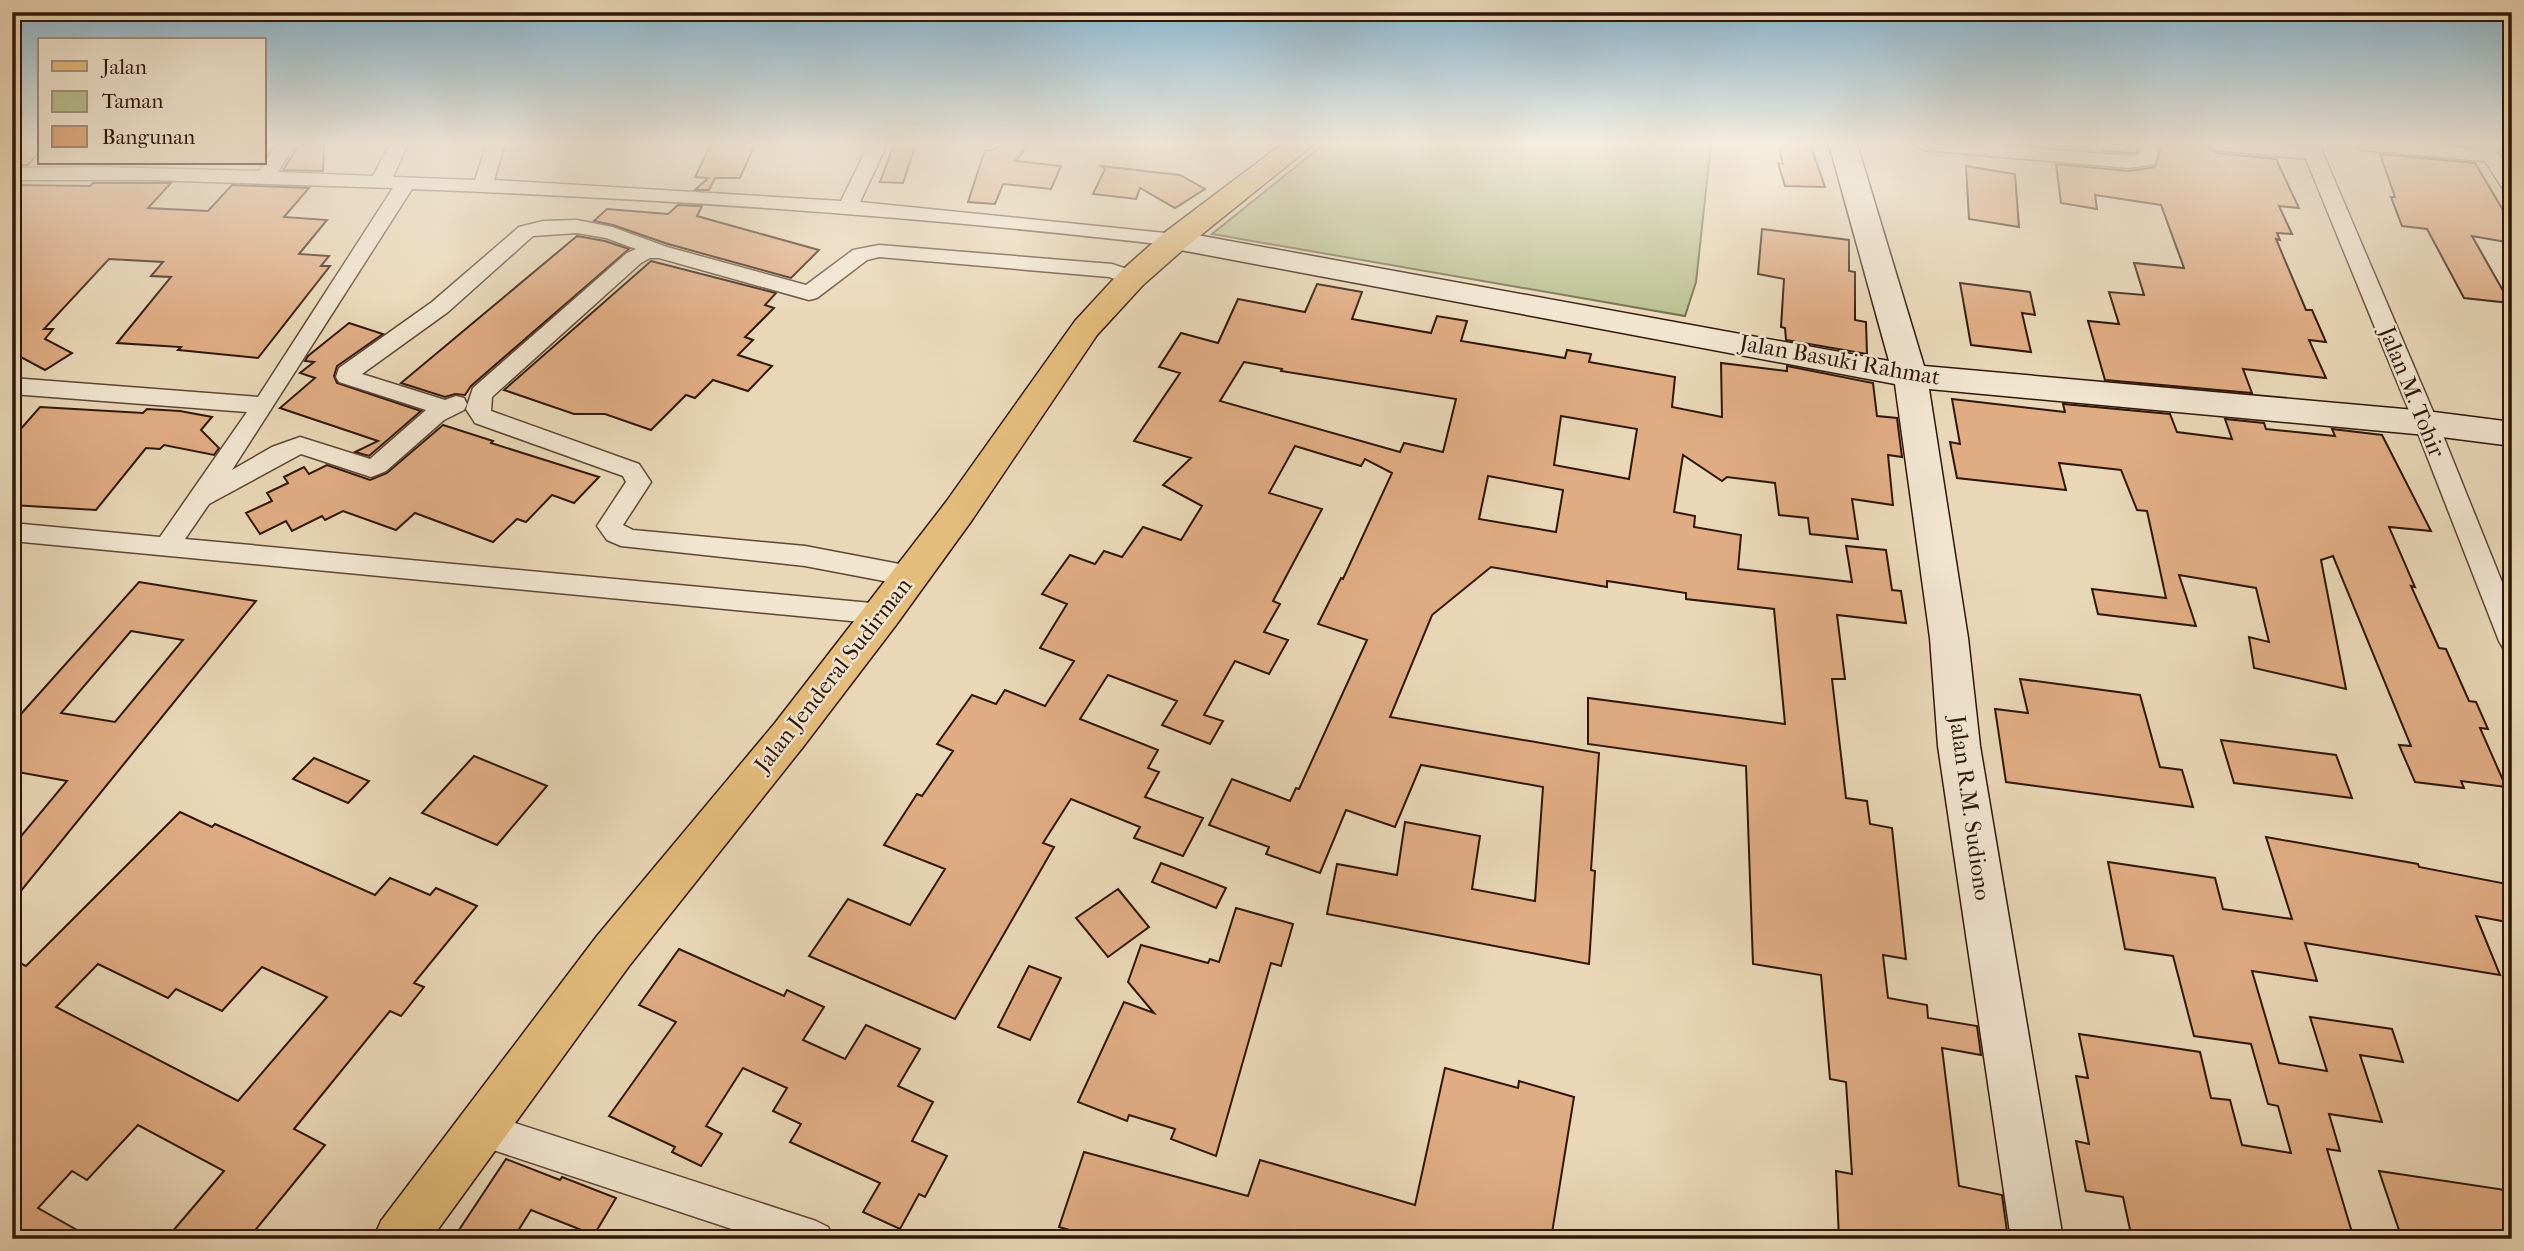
<svg xmlns="http://www.w3.org/2000/svg" width="2524" height="1251" viewBox="0 0 2524 1251" font-family="'IM FELL French Canon',serif">
<rect width="100%" height="100%" fill="#e9d7b7"/>
<filter id="stains"><feTurbulence type="fractalNoise" baseFrequency=".00286" numOctaves="4"/><feColorMatrix values="0 0 0 0 .2 0 0 0 0 .09 0 0 0 0 .02 0 0 0 .5 -.17"/></filter>
<radialGradient id="worn" r=".72"><stop offset=".6" stop-color="#630" stop-opacity="0"/><stop offset="1" stop-color="#630" stop-opacity=".3"/></radialGradient>
<!-- green -->
<polygon fill="#b7be8e" stroke="#746a4c" stroke-width="2" points="1324,144 1711,144 1696,282 1685,316 1212,234"/>
<!-- building -->
<g fill="#e0ac84" stroke="#301609" stroke-width="2" fill-rule="evenodd">
<polygon points="12,144 40,144 40,151 28,165 12,165"/>
<polygon points="300,144 324,144 323,171 283,170"/>
<polygon points="711,144 755,144 740,178 715,178 709,190 695,190 708,178 695,177"/>
<polygon points="894,144 916,144 903,183 880,182"/>
<polygon points="1000,144 1030,144 1015,161 1061,166 1051,189 1003,184 995,204 968,202 985,150 994,150"/>
<polygon points="1778,144 1810,144 1825,187 1785,186 1778,163 1783,164"/>
<polygon points="2101,144 2138,144 2137,153 2129,153 2104,151"/>
<polygon points="2162,144 2204,145 2217,153 2276,159 2299,208 2279,206 2292,234 2277,233 2280,240 2276,239 2306,310 2312,310 2326,342 2309,340 2326,378 2243,369 2252,393 2105,380 2088,321 2119,324 2109,292 2144,295 2134,263 2184,268 2161,205 2095,195 2097,209 2061,203 2056,164 2129,171 2155,167"/>
<polygon points="2380,154 2475,163 2506,215 2512,216 2512,243 2472,236 2510,303 2464,298 2427,229 2402,226 2391,197 2395,197"/>
<polygon points="1101,166 1180,175 1205,189 1175,208 1140,188 1136,199 1093,194 1105,169"/>
<polygon points="1966,166 2015,174 2019,227 1969,219"/>
<polygon points="93,183 171,183 148,208 208,211 232,185 309,188 284,217 327,220 299,254 329,256 321,266 330,266 258,358 178,350 181,347 117,343 171,277 151,276 163,262 109,259 44,329 53,329 45,339 72,353 45,370 19,356 12,363 12,185 90,186"/>
<polygon points="678,205 702,206 697,216 819,250 791,278 668,244 613,225 594,221 607,209 668,214"/>
<polygon points="1762,229 1849,240 1849,271 1855,272 1855,320 1866,322 1867,354 1786,340 1785,328 1781,327 1784,279 1758,274"/>
<polygon points="577,236 605,241 629,249 471,386 465,395 455,394 445,397 401,383"/>
<polygon points="651,261 776,293 765,305 774,308 745,337 753,340 738,355 772,366 748,391 713,380 695,398 686,395 651,430 605,414 574,414 504,390"/>
<polygon points="1960,283 2030,292 2035,315 2022,313 2031,352 1971,345"/>
<path d="M 1317,284 L 1362,292 L 1352,319 L 1431,333 L 1437,316 L 1467,321 L 1461,341 L 1565,358 L 1567,350 L 1591,354 L 1589,362 L 1675,377 L 1672,407 L 1722,417 L 1721,363 L 1787,371 L 1787,366 L 1873,383 L 1877,416 L 1897,418 L 1902,457 L 1888,455 L 1893,505 L 1852,499 L 1858,539 L 1810,534 L 1808,518 L 1779,515 L 1775,483 L 1727,477 L 1722,481 L 1683,455 L 1674,512 L 1695,516 L 1694,527 L 1741,535 L 1738,569 L 1852,582 L 1846,546 L 1886,550 L 1892,590 L 1901,591 L 1906,623 L 1837,615 L 1845,679 L 1832,679 L 1846,798 L 1867,801 L 1870,824 L 1892,828 L 1906,959 L 1883,955 L 1888,998 L 1927,1005 L 1928,1018 L 1977,1026 L 1981,1055 L 1942,1048 L 1959,1186 L 2002,1195 L 2008,1239 L 1839,1239 L 1836,1171 L 1852,1174 L 1846,1082 L 1830,1079 L 1821,975 L 1753,964 L 1746,766 L 1588,744 L 1588,698 L 1785,724 L 1774,609 L 1686,599 L 1686,593 L 1607,581 L 1607,587 L 1491,567 L 1432,615 L 1390,717 L 1599,753 L 1591,870 L 1595,871 L 1589,964 L 1327,914 L 1337,864 L 1397,875 L 1405,822 L 1480,836 L 1472,889 L 1535,901 L 1543,787 L 1421,765 L 1395,827 L 1346,810 L 1320,873 L 1266,854 L 1269,847 L 1209,825 L 1232,779 L 1290,801 L 1296,788 L 1299,789 L 1367,640 L 1318,624 L 1341,578 L 1343,579 L 1392,473 L 1365,459 L 1361,466 L 1295,446 L 1269,493 L 1322,509 L 1273,601 L 1280,604 L 1264,632 L 1288,640 L 1269,674 L 1235,661 L 1204,715 L 1223,721 L 1210,744 L 1162,725 L 1177,701 L 1108,675 L 1080,719 L 1158,750 L 1148,768 L 1159,772 L 1145,797 L 1203,818 L 1183,856 L 1134,838 L 1140,827 L 1071,799 L 1043,843 L 1054,847 L 955,1019 L 809,956 L 848,899 L 910,925 L 945,869 L 884,845 L 917,794 L 922,796 L 953,751 L 937,744 L 972,695 L 996,704 L 1005,690 L 1045,706 L 1074,661 L 1040,648 L 1067,604 L 1042,594 L 1070,555 L 1095,564 L 1104,551 L 1122,557 L 1143,527 L 1181,540 L 1202,506 L 1163,485 L 1191,458 L 1134,441 L 1180,373 L 1159,367 L 1181,333 L 1218,343 L 1238,299 L 1305,312 ZM 1244,362 L 1282,369 L 1281,371 L 1456,399 L 1443,452 L 1404,443 L 1400,452 L 1220,401 ZM 1561,416 L 1637,429 L 1629,479 L 1554,465 ZM 1488,476 L 1563,490 L 1556,532 L 1479,519 Z"/>
<polygon points="349,323 383,334 337,366 334,376 337,383 421,411 369,456 355,452 378,441 280,408 315,378 300,373 314,362 305,361 308,356"/>
<polygon points="1952,399 2065,412 2063,404 2170,414 2177,432 2232,439 2225,419 2264,423 2266,429 2335,436 2332,429 2382,435 2431,531 2389,527 2415,587 2411,586 2439,648 2446,649 2469,701 2476,702 2488,729 2480,728 2506,787 2461,781 2464,788 2415,782 2399,745 2411,746 2333,556 2321,560 2346,689 2254,668 2249,637 2269,642 2256,588 2179,575 2196,626 2098,614 2092,589 2166,598 2147,511 2137,510 2121,470 2059,463 2066,490 1957,478 1950,442 1960,444"/>
<polygon points="40,407 143,413 147,409 180,411 212,417 201,430 219,448 214,455 164,445 160,449 146,448 96,510 12,505 12,439"/>
<polygon points="443,425 493,441 491,443 599,477 574,503 552,495 526,522 517,519 493,542 415,513 396,530 343,511 325,520 322,516 292,531 286,521 260,534 246,513 272,501 267,493 288,483 284,477 304,467 309,474 327,465 370,480 387,473"/>
<path d="M 139,582 L 256,601 L 12,902 L 12,847 L 67,781 L 12,771 L 12,724 ZM 131,631 L 183,640 L 115,722 L 61,713 Z"/>
<polygon points="2020,679 2140,695 2160,767 2182,770 2193,807 2006,782 1995,709 2028,713"/>
<polygon points="2221,740 2336,755 2352,798 2234,783"/>
<polygon points="474,756 547,786 497,845 422,813"/>
<polygon points="314,758 369,781 348,803 293,779"/>
<path d="M 180,812 L 212,827 L 215,824 L 375,895 L 390,878 L 430,895 L 436,888 L 477,906 L 414,983 L 424,987 L 401,1016 L 390,1011 L 294,1129 L 325,1145 L 248,1239 L 166,1239 L 224,1171 L 138,1125 L 87,1180 L 72,1171 L 38,1208 L 93,1239 L 12,1239 L 12,959 L 26,966 ZM 98,964 L 168,998 L 176,989 L 222,1011 L 262,967 L 327,997 L 238,1101 L 56,1007 Z"/>
<polygon points="2266,837 2418,864 2419,867 2507,884 2512,898 2512,923 2476,916 2500,975 2305,943 2317,981 2252,971 2279,1063 2327,1071 2310,1017 2392,1029 2403,1062 2360,1055 2382,1122 2329,1114 2340,1151 2327,1149 2354,1239 2132,1239 2123,1197 2086,1191 2076,1141 2089,1144 2076,1076 2088,1078 2079,1034 2200,1052 2211,1098 2230,1100 2242,1145 2291,1153 2278,1106 2268,1104 2251,1044 2194,1036 2173,956 2125,949 2108,862 2215,878 2223,909 2292,919"/>
<polygon points="1161,863 1226,888 1216,908 1152,882"/>
<polygon points="1118,889 1149,927 1108,957 1076,918"/>
<polygon points="1236,908 1293,924 1281,966 1271,963 1216,1156 1171,1139 1175,1129 1129,1115 1127,1121 1078,1102 1124,1002 1154,1013 1128,982 1141,945 1208,963 1210,959 1219,962"/>
<polygon points="679,949 784,996 787,990 824,1007 803,1040 845,1059 866,1025 920,1049 898,1086 933,1102 912,1141 947,1156 925,1197 919,1194 900,1229 863,1212 880,1183 790,1142 801,1124 773,1111 787,1088 743,1068 706,1126 722,1134 701,1166 672,1152 675,1147 609,1116 676,1022 639,1005"/>
<polygon points="1029,966 1061,978 1030,1040 998,1027"/>
<polygon points="1445,1068 1518,1088 1519,1081 1574,1097 1551,1239 1101,1239 1059,1227 1084,1152 1248,1196 1260,1160 1415,1205"/>
<polygon points="506,1159 560,1180 562,1177 616,1198 594,1235 531,1210 513,1239 453,1239"/>
<polygon points="2379,1171 2512,1191 2512,1239 2402,1239"/>
</g>
<g fill="none" stroke-linecap="round" stroke-linejoin="round">
<defs>
<g id="street">
<path d="M 276,144 L 295,144 L 278,172 L 373,176 L 390,144 L 408,144 L 393,177 L 475,180 L 487,144 L 505,144 L 494,180 L 841,201 L 869,144 L 887,144 L 860,202 L 1175,234 L 1182,236 L 1185,240 L 1182,244 L 1175,246 C 921,216 667,199 412,189 L 232,470 L 272,447 L 300,437 L 370,459 L 426,410 L 339,382 L 336,377 L 339,368 L 432,302 L 519,227 L 543,221 L 577,220 L 612,227 L 667,247 L 806,285 L 853,250 L 879,245 L 1112,264 L 1139,273 L 1143,278 L 1139,283 L 1132,285 L 1109,277 L 879,257 L 867,260 L 817,298 L 809,300 L 659,258 L 650,258 L 641,263 L 492,397 L 491,411 L 639,464 L 651,482 L 623,525 L 633,530 L 805,546 L 910,566 L 919,569 L 923,576 L 919,583 L 910,586 L 805,566 L 621,546 L 607,540 L 597,526 L 626,482 L 623,476 L 475,423 L 466,409 L 473,388 L 627,253 L 636,249 L 606,238 L 577,233 L 533,236 L 448,312 L 362,374 L 445,400 L 456,396 L 464,398 L 467,404 L 464,410 L 444,420 L 386,471 L 379,474 L 371,477 L 301,454 L 209,504 L 185,539 L 882,604 L 891,607 L 895,614 L 891,621 L 882,624 L 12,541 L 12,523 L 160,537 L 247,412 L 12,394 L 12,378 L 258,397 L 393,188 L 150,180 L 12,180 L 12,168 L 104,167 L 259,171 Z"/>
<polygon points="1914,144 1988,144 2129,156 2139,155 2141,144 2160,144 2155,164 2129,168 1924,150"/>
<polygon points="2207,144 2271,144 2301,147 2300,144 2319,144 2438,423 2512,607 2512,651 2503,648 2499,641 2414,423 2306,159 2217,150"/>
<polygon points="2352,144 2423,144 2477,149 2474,144 2492,144 2512,173 2512,194 2505,192 2485,161 2362,150"/>
<polygon points="481,1112 816,1221 828,1227 834,1239 762,1239 481,1146 469,1141 464,1129 469,1117"/>
</g>
<polygon id="secondary" points="1829,144 1857,144 1924,366 2426,411 2512,422 2512,446 2426,435 1929,389 1968,638 1980,746 2063,1239 2011,1239 1938,746 1930,638 1895,384 1175,249 1164,247 1160,240 1164,233 1175,231 1889,361"/>
<polygon id="primary" points="1282,144 1314,144 1186,247 1143,285 1097,335 972,520 896,625 803,747 629,966 431,1239 373,1239 381,1221 597,936 775,723 868,603 946,502 1075,321 1121,271 1164,233"/>
</defs>
<!-- street casing -->
<use href="#street" stroke="#5e4634" stroke-width="3"/>
<!-- secondary casing -->
<use href="#secondary" stroke="#301609" stroke-width="3"/>
<!-- primary casing -->
<use href="#primary" stroke="#301609" stroke-width="3"/>
<!-- street -->
<use href="#street" fill="#f1e5d0" fill-rule="evenodd"/>
<!-- secondary -->
<use href="#secondary" fill="#f1e5d0" fill-rule="evenodd"/>
<!-- primary -->
<use href="#primary" fill="#e4bc7c" fill-rule="evenodd"/>
</g>
<!-- sky -->
<linearGradient id="sky" x2="0" y2="1"><stop stop-color="#87b6d1"/><stop offset="0.45" stop-color="#f5eddf"/><stop offset="1" stop-color="#f5eddf" stop-opacity="0"/></linearGradient>
<rect width="2524" height="319" fill="url(#sky)"/>
<g text-anchor="middle" dominant-baseline="central" stroke-width="5" stroke-linejoin="round" paint-order="stroke">
<!-- street labels -->
<g font-size="23" fill="#301609" stroke="#f1e5d0">
<text transform="translate(1840 360) rotate(10)">Jalan Basuki Rahmat</text>
<text transform="translate(2412 392) rotate(68)">Jalan M. Tohir</text>
<text transform="translate(833 675) rotate(-52)">Jalan Jenderal Sudirman</text>
<text transform="translate(1970 808) rotate(82)">Jalan R.M. Sudiono</text>
</g>
</g>
<!-- margin -->
<rect width="2524" height="1251" fill="none" stroke="#e9d7b7" stroke-width="42"/>
<rect x="14" y="14" width="2496" height="1223" fill="none" stroke="#301609" stroke-width="3.5"/>
<rect x="21" y="21" width="2482" height="1209" fill="none" stroke="#301609" stroke-width="2"/>
<!-- legend -->
<rect x="38" y="38" width="228" height="126" fill="#f1e5d0" stroke="#a49280" stroke-width="2"/>
<rect x="52" y="61" width="35" height="10" fill="#e4bc7c" stroke="#a49280" stroke-width="2"/>
<text x="102" y="74" font-size="21" fill="#301609">Jalan</text>
<rect x="52" y="91" width="35" height="21" fill="#b7be8e" stroke="#a49280" stroke-width="2"/>
<text x="102" y="108" font-size="21" fill="#301609">Taman</text>
<rect x="52" y="126" width="35" height="21" fill="#e0ac84" stroke="#a49280" stroke-width="2"/>
<text x="102" y="144" font-size="21" fill="#301609">Bangunan</text>
<rect width="100%" height="100%" filter="url(#stains)"/>
<rect width="100%" height="100%" fill="url(#worn)"/>
</svg>
